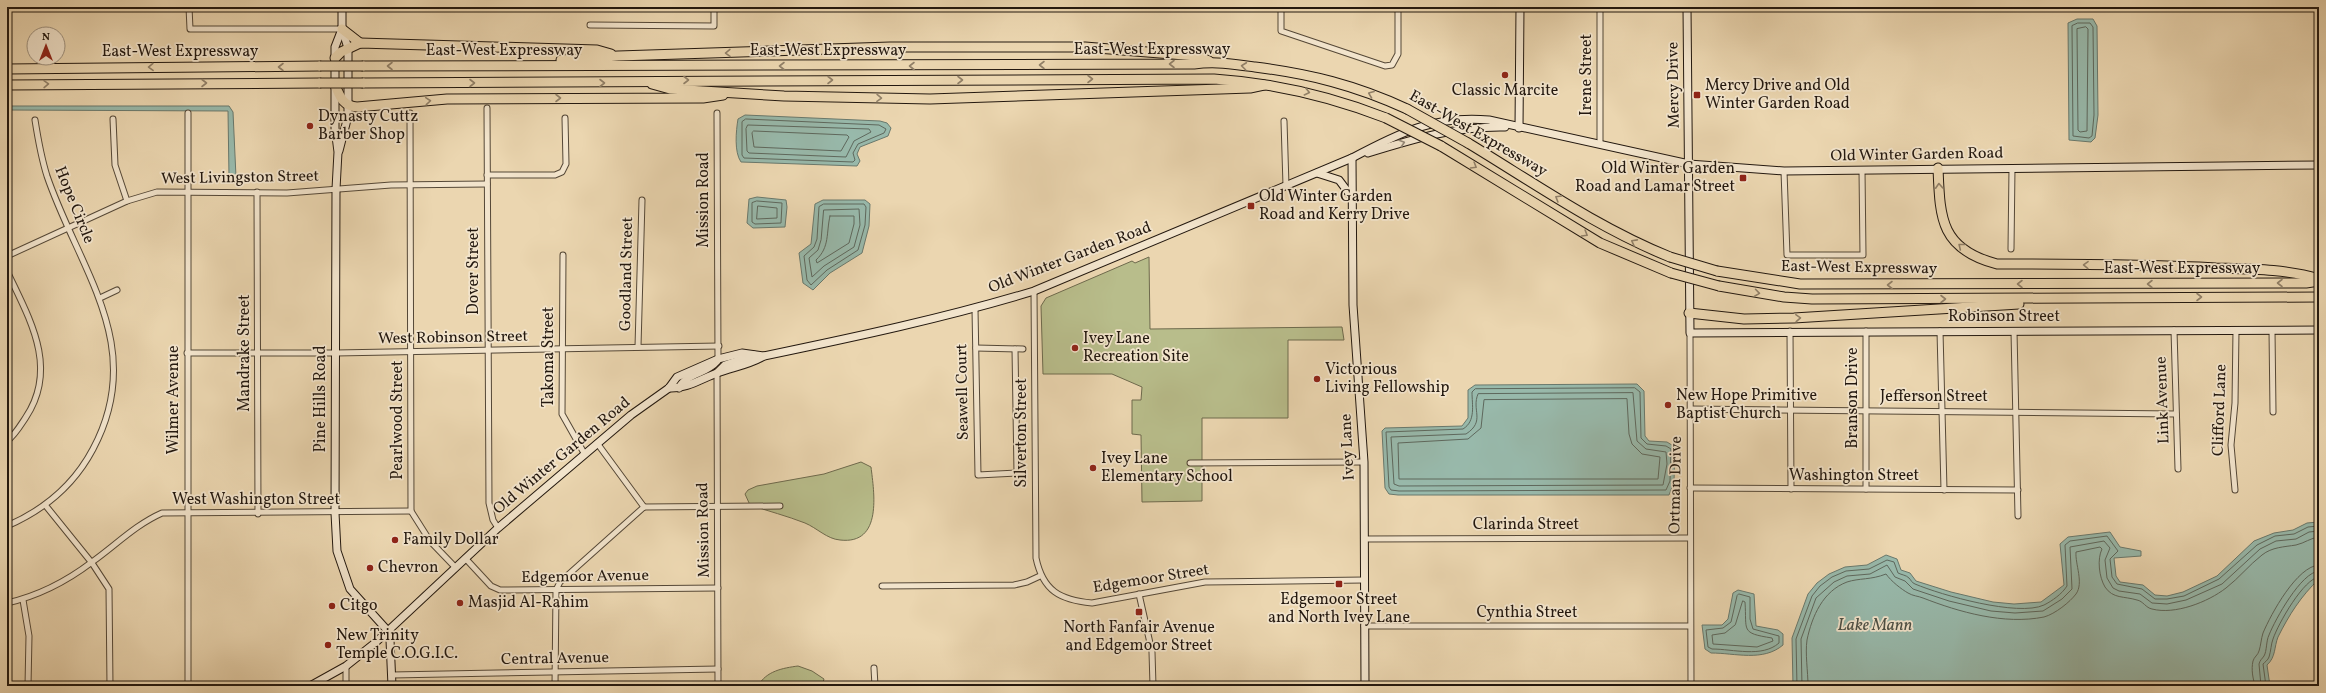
<svg xmlns="http://www.w3.org/2000/svg" width="2326" height="693" viewBox="0 0 2326 693" font-family="Vollkorn,serif">
<rect width="100%" height="100%" fill="#ebd6b0"/>
<filter id="stains"><feTurbulence type="fractalNoise" baseFrequency=".005" numOctaves="4"/><feColorMatrix values="0 0 0 0 .2 0 0 0 0 .09 0 0 0 0 .02 0 0 0 .5 -.17"/></filter>
<radialGradient id="worn" r=".72"><stop offset=".6" stop-color="#630" stop-opacity="0"/><stop offset="1" stop-color="#630" stop-opacity=".3"/></radialGradient>
<!-- green -->
<g fill="#b8bd8b" stroke="#6e6a4d">
<polygon points="1149,257 1150,329 1342,327 1344,340 1288,340 1288,418 1202,418 1202,501 1142,502 1141,435 1132,434 1132,400 1141,400 1142,387 1112,374 1043,374 1041,306 1046,298 1132,261 1135,263"/>
<path d="M 861,462 L 871,467 C 874,492 883,545 840,540 C 827,539 817,528 805,523 C 787,516 768,511 750,505 L 745,494 L 748,490 L 757,486 L 824,474 Z"/>
<path d="M 798,666 L 812,671 L 824,679 L 822,686 L 758,686 C 766,671 783,668 798,666 Z"/>
</g>
<!-- water -->
<g fill="#98b9ab" stroke="#69796d">
<polygon points="2077,19 2093,19 2097,26 2098,115 2095,138 2091,142 2069,140 2068,23"/>
<polygon points="7,106 229,106 233,112 236,177 229,177 228,111 7,110"/>
<path d="M 745,115 L 880,121 L 887,123 L 891,128 L 888,136 L 860,147 L 857,154 L 860,161 L 857,166 L 741,162 C 734,152 736,131 738,119 Z"/>
<polygon points="757,197 786,200 787,207 785,227 753,228 747,223 749,199"/>
<polygon points="823,200 865,200 870,204 869,226 862,253 830,273 813,290 803,283 799,253 811,244 815,204"/>
<polygon points="1637,384 1644,391 1645,436 1649,441 1667,442 1675,447 1674,482 1669,495 1398,495 1389,494 1385,488 1382,431 1385,428 1462,426 1468,418 1468,390 1475,385"/>
<path d="M 2318,522 L 2319,579 C 2301,596 2289,615 2278,637 C 2274,647 2276,657 2267,665 L 2270,686 L 1793,686 L 1792,638 L 1808,594 L 1817,583 L 1829,574 L 1845,567 L 1867,565 L 1886,555 L 1897,559 L 1901,570 L 1910,573 L 1916,581 L 1951,592 L 1993,602 L 2014,604 L 2041,602 L 2064,585 L 2060,544 L 2068,537 L 2110,532 L 2120,547 L 2141,551 L 2141,556 L 2114,558 L 2116,576 L 2120,582 L 2143,585 L 2155,595 L 2167,596 L 2183,592 L 2217,576 L 2254,541 L 2274,533 L 2293,530 L 2307,523 Z"/>
<path d="M 1738,590 L 1754,594 L 1756,626 L 1778,630 L 1783,634 L 1783,645 C 1763,662 1735,653 1711,653 L 1705,649 L 1702,625 L 1722,625 L 1728,619 L 1733,593 Z"/>
</g>
<g fill="none" stroke-linecap="round" stroke-linejoin="round">
<!-- shore -->
<g stroke="#5e685d" stroke-width="1">
<polygon points="2078,23 2090,23 2093,27 2094,115 2092,136 2089,138 2073,136 2072,26"/>
<polygon points="2086,27 2088,29 2087,131 2080,132 2078,130 2077,29"/>
<polygon points="746,119 879,125 886,129 884,133 858,144 853,153 855,160 853,162 744,158 742,155 742,122"/>
<polygon points="748,125 869,129 871,132 854,141 846,157 749,153 747,151 746,129"/>
<polygon points="754,131 847,135 849,137 841,151 754,147 752,133"/>
<polygon points="757,201 782,203 781,223 755,224 752,222 752,203"/>
<polygon points="824,204 864,204 866,207 865,225 858,250 827,270 811,285 807,280 804,256 814,247 817,239 819,207"/>
<polygon points="758,206 777,208 777,218 757,219"/>
<polygon points="824,210 859,209 860,225 854,247 824,266 812,277 809,258 818,250 821,240"/>
<path d="M 830,216 L 854,216 L 854,224 L 849,243 L 817,263 L 816,260 C 830,247 826,233 830,216 Z"/>
<path d="M 1635,388 L 1640,392 L 1641,438 L 1647,444 L 1666,446 L 1671,449 L 1670,481 L 1666,490 L 1399,491 L 1391,490 L 1389,487 L 1386,432 L 1463,429 C 1476,421 1472,405 1472,392 L 1475,389 Z"/>
<path d="M 1633,393 L 1637,441 L 1646,449 L 1666,452 L 1667,464 L 1663,485 L 1399,486 L 1394,484 L 1391,437 L 1466,434 C 1486,421 1471,410 1478,394 Z"/>
<polygon points="1627,399 1629,434 1632,444 1642,454 1660,457 1658,479 1399,479 1398,443 1468,439 1481,428 1484,400"/>
<path d="M 1739,594 L 1750,597 L 1750,619 L 1753,629 L 1779,636 L 1779,643 C 1762,658 1733,649 1712,649 L 1708,647 L 1706,630 L 1723,628 L 1731,622 L 1737,596 Z"/>
<path d="M 1743,601 L 1745,602 C 1747,631 1740,633 1772,638 L 1773,641 L 1757,647 L 1713,644 L 1712,635 L 1725,633 L 1735,625 Z"/>
<path d="M 1797,686 L 1796,639 L 1812,596 L 1820,586 L 1832,577 L 1846,571 L 1869,569 L 1887,560 L 1894,562 L 1898,573 C 1902,575 1906,575 1909,578 C 1911,580 1912,583 1915,584 C 1941,595 2018,617 2044,605 C 2052,601 2062,594 2067,586 L 2065,545 L 2070,541 L 2107,536 L 2118,551 L 2110,559 L 2112,577 L 2117,584 L 2142,589 L 2155,599 L 2167,599 L 2184,596 L 2219,579 L 2257,545 L 2275,536 L 2294,534 L 2308,527 L 2319,526"/>
<polyline points="1802,686 1801,639 1816,598 1834,582 1847,576 1870,574 1887,565 1895,577 1905,581 1913,589 1949,601 1991,611 2015,613 2043,611 2062,599 2072,589 2070,547 2104,541 2110,548 2105,560 2107,578 2113,588 2119,591 2140,594 2152,603 2167,604 2186,600 2222,584 2260,549 2276,541 2296,539 2309,532 2319,531"/>
<path d="M 1808,686 C 1808,671 1805,654 1807,640 C 1812,616 1823,591 1847,582 C 1859,578 1871,580 1886,574 C 1891,581 1901,589 1908,593 C 1913,596 1918,596 1923,598 C 1959,612 2004,625 2044,617 C 2055,614 2070,602 2076,594 C 2084,583 2075,564 2076,552 L 2100,547 L 2102,549 C 2097,559 2099,577 2105,587 C 2113,599 2124,596 2137,600 C 2143,601 2146,608 2152,609 C 2175,615 2208,602 2226,588 C 2239,578 2249,565 2262,555 C 2272,547 2284,547 2296,545 C 2305,543 2310,538 2319,537"/>
<path d="M 2255,686 C 2253,678 2251,670 2253,661 C 2254,657 2258,655 2259,651 C 2261,645 2261,639 2263,633 C 2271,614 2297,566 2319,565"/>
<path d="M 2261,686 L 2259,664 C 2260,660 2262,659 2264,656 C 2267,651 2266,641 2269,635 C 2275,620 2301,572 2319,571"/>
<path d="M 2266,686 L 2263,664 C 2265,662 2268,660 2269,657 C 2271,651 2271,644 2273,639 C 2278,624 2304,578 2319,577"/>
</g>
<defs>
<g id="street">
<polyline points="189,7 190,29 342,29"/>
<polyline points="1281,7 1281,31 1385,66 1392,65 1398,54 1398,7"/>
<polyline points="1600,7 1600,144"/>
<polyline points="590,25 714,26 714,7"/>
<polyline points="487,108 489,503 493,520 498,528"/>
<polyline points="188,113 188,686"/>
<polyline points="410,113 411,511 430,541 455,567"/>
<polyline points="717,113 718,359"/>
<polyline points="113,119 115,165 127,201"/>
<polyline points="1284,121 1286,186"/>
<polyline points="1784,171 1787,255 1863,255 1862,170"/>
<polyline points="487,175 555,175 562,172 566,164 565,118"/>
<polyline points="257,192 258,514"/>
<polyline points="2011,249 2012,168"/>
<polyline points="563,255 562,414 584,453"/>
<polyline points="7,256 127,201 157,192 287,193 391,185 487,184"/>
<path d="M 7,271 C 29,318 59,367 26,417 C 20,426 15,435 7,441"/>
<path d="M 1034,291 L 1036,558 C 1043,591 1060,600 1092,603 L 1205,582 L 1364,580"/>
<polyline points="100,298 117,290"/>
<polyline points="975,309 978,475 1017,473 1015,349"/>
<polyline points="2174,330 2178,469"/>
<polyline points="2272,330 2273,412"/>
<polyline points="1790,331 1791,489"/>
<polyline points="1866,331 1866,489"/>
<polyline points="1940,331 1944,490"/>
<polyline points="2014,331 2018,516"/>
<polyline points="1690,333 1691,686"/>
<polyline points="638,347 642,200"/>
<polyline points="976,348 1023,349"/>
<polyline points="187,353 336,353 719,346"/>
<polyline points="717,373 718,686"/>
<polyline points="1691,409 2176,414"/>
<polyline points="597,443 644,507"/>
<polyline points="1190,463 1364,462"/>
<polyline points="1690,488 2018,490"/>
<polyline points="2235,490 2231,445 2235,403 2236,330"/>
<polyline points="46,506 92,563 109,589 110,686"/>
<polyline points="644,507 780,506"/>
<path d="M 7,526 C 44,510 74,485 93,449 C 148,346 79,270 47,176 C 41,157 38,139 35,120"/>
<polyline points="1364,539 1689,538"/>
<polyline points="465,558 491,586 500,590 718,588"/>
<polyline points="882,586 1014,585 1027,582 1040,576"/>
<polyline points="1139,594 1152,652 1153,686"/>
<polyline points="23,600 29,636 28,686"/>
<path d="M 7,603 C 38,596 67,581 92,562 C 116,545 135,525 162,513 L 411,511"/>
<polyline points="1364,626 1690,626"/>
<polyline points="346,666 346,686"/>
<polyline points="874,668 875,686"/>
<polyline points="392,675 718,669"/>
<polyline points="555,686 556,590 560,582 644,507"/>
</g>
<g id="secondary">
<polyline points="1687,7 1690,333 2319,330"/>
<polyline points="342,29 335,47 335,128 338,152 336,189 335,513 337,551 350,589 387,630 390,640 392,686"/>
<polyline points="1519,128 1520,7"/>
<polyline points="339,151 348,116 348,48 342,29 342,7"/>
<path d="M 1368,153 C 1413,139 1457,126 1505,127"/>
<polyline points="1352,158 1353,305 1364,462 1365,686"/>
<polyline points="1317,173 1339,180 1351,196"/>
<polyline points="717,373 725,365 754,355"/>
<path d="M 669,388 C 686,389 701,379 717,373 C 733,367 749,365 764,356 C 855,337 945,318 1034,291 L 1352,158 C 1399,133 1434,115 1489,120 L 1689,164 L 1784,171 L 2319,165"/>
<path d="M 679,388 C 687,373 706,374 717,361"/>
<polyline points="310,686 346,666 375,643 498,528 631,415 669,388 677,377 718,359 742,353 764,356"/>
</g>
<g id="highway">
<polyline points="342,29 360,43"/>
<polyline points="335,58 341,52 360,43 597,50 611,54"/>
<polyline points="561,60 618,56 890,47 1085,47 1197,56 1209,61"/>
<path d="M 363,66 L 1194,64 C 1215,61 1234,64 1255,67 C 1310,74 1355,85 1407,109"/>
<polyline points="7,69 320,66"/>
<path d="M 363,83 L 1214,79 C 1274,83 1330,96 1386,118"/>
<polyline points="652,84 670,89 784,96 930,99 1250,88 1264,85"/>
<polyline points="7,85 320,83"/>
<path d="M 335,85 C 340,97 343,106 357,107 L 447,99 L 703,98 L 723,95"/>
<path d="M 1468,143 C 1534,183 1598,228 1670,257"/>
<polyline points="1441,146 1600,243 1671,273"/>
<path d="M 1938,168 C 1940,218 1940,249 1997,264 C 2070,264 2143,264 2216,268 C 2250,269 2287,269 2319,279"/>
<polyline points="1717,271 1800,284 2306,283 2319,281"/>
<polyline points="1719,286 1784,297 1812,299 2319,297"/>
<polyline points="1689,313 1744,319 1794,318 2019,304"/>
</g>
</defs>
<!-- street casing -->
<use href="#street" stroke="#554837" stroke-width="7"/>
<!-- secondary casing -->
<use href="#secondary" stroke="#23180f" stroke-width="9"/>
<!-- highway casing -->
<use href="#highway" stroke="#23180f" stroke-width="11"/>
<!-- street -->
<use href="#street" stroke="#f2e4cc" stroke-width="5"/>
<!-- secondary -->
<use href="#secondary" stroke="#f2e4cc" stroke-width="7"/>
<!-- highway -->
<use href="#highway" stroke="#ebd6b0" stroke-width="9"/>
<defs>
<g id="highway-bridge">
<polyline points="320,66 363,66"/>
<polyline points="320,83 363,83"/>
<polyline points="1407,109 1468,143"/>
<polyline points="1386,118 1441,146"/>
<polyline points="1670,257 1717,271"/>
<polyline points="1671,273 1719,286"/>
</g>
</defs>
<!-- highway-bridge casing -->
<use href="#highway-bridge" stroke="#23180f" stroke-width="11" stroke-linecap="butt"/>
<!-- highway-bridge -->
<use href="#highway-bridge" stroke="#ebd6b0" stroke-width="9"/>
</g>
<!-- one-way arrows -->
<defs><path id="oneway-chevron" d="M-2-3.5L2.5 0L-2 3.5" fill="none" stroke-width="1.6" stroke-linecap="round" stroke-linejoin="round"/></defs>
<g stroke="#918068">
<use href="#oneway-chevron" transform="translate(728 53) rotate(179)"/>
<use href="#oneway-chevron" transform="translate(1172 64) rotate(180)"/>
<use href="#oneway-chevron" transform="translate(1042 65) rotate(180)"/>
<use href="#oneway-chevron" transform="translate(390 66) rotate(180)"/>
<use href="#oneway-chevron" transform="translate(782 66) rotate(-180)"/>
<use href="#oneway-chevron" transform="translate(912 66) rotate(-180)"/>
<use href="#oneway-chevron" transform="translate(1244 66) rotate(-173)"/>
<use href="#oneway-chevron" transform="translate(151 67) rotate(179)"/>
<use href="#oneway-chevron" transform="translate(281 67) rotate(180)"/>
<use href="#oneway-chevron" transform="translate(1090 79)"/>
<use href="#oneway-chevron" transform="translate(686 80)"/>
<use href="#oneway-chevron" transform="translate(830 80)"/>
<use href="#oneway-chevron" transform="translate(960 80)"/>
<use href="#oneway-chevron" transform="translate(204 83)"/>
<use href="#oneway-chevron" transform="translate(472 83)"/>
<use href="#oneway-chevron" transform="translate(602 83)"/>
<use href="#oneway-chevron" transform="translate(46 84) rotate(-1)"/>
<use href="#oneway-chevron" transform="translate(1307 92) rotate(13)"/>
<use href="#oneway-chevron" transform="translate(1371 94) rotate(-159)"/>
<use href="#oneway-chevron" transform="translate(558 98)"/>
<use href="#oneway-chevron" transform="translate(879 98) rotate(1)"/>
<use href="#oneway-chevron" transform="translate(428 101) rotate(-5)"/>
<use href="#oneway-chevron" transform="translate(1474 166) rotate(31)"/>
<use href="#oneway-chevron" transform="translate(1939 186) rotate(-93)"/>
<use href="#oneway-chevron" transform="translate(1558 198) rotate(-149)"/>
<use href="#oneway-chevron" transform="translate(1585 234) rotate(31)"/>
<use href="#oneway-chevron" transform="translate(1634 242) rotate(-152)"/>
<use href="#oneway-chevron" transform="translate(1961 246) rotate(-141)"/>
<use href="#oneway-chevron" transform="translate(2086 265) rotate(-179)"/>
<use href="#oneway-chevron" transform="translate(2280 283) rotate(180)"/>
<use href="#oneway-chevron" transform="translate(2020 284) rotate(180)"/>
<use href="#oneway-chevron" transform="translate(2150 284) rotate(180)"/>
<use href="#oneway-chevron" transform="translate(1890 285) rotate(180)"/>
<use href="#oneway-chevron" transform="translate(1757 293) rotate(8)"/>
<use href="#oneway-chevron" transform="translate(2199 297)"/>
<use href="#oneway-chevron" transform="translate(1943 299)"/>
<use href="#oneway-chevron" transform="translate(1798 318) rotate(-3)"/>
</g>
<use stroke="#958877" href="#oneway-chevron" transform="translate(1402 143) rotate(-17)"/>
<!-- markers -->
<g fill="#8f2418" stroke="#f2e4cc" stroke-width="1.5">
<circle cx="1505" cy="75" r="4"/>
<rect x="1693" y="91" width="8" height="8" rx="2"/>
<circle cx="310" cy="126" r="4"/>
<rect x="1739" y="174" width="8" height="8" rx="2"/>
<rect x="1247" y="202" width="8" height="8" rx="2"/>
<circle cx="1075" cy="348" r="4"/>
<circle cx="1317" cy="379" r="4"/>
<circle cx="1668" cy="405" r="4"/>
<circle cx="1093" cy="468" r="4"/>
<circle cx="395" cy="540" r="4"/>
<circle cx="370" cy="568" r="4"/>
<rect x="1335" y="580" width="8" height="8" rx="2"/>
<circle cx="460" cy="603" r="4"/>
<circle cx="332" cy="606" r="4"/>
<rect x="1135" y="608" width="8" height="8" rx="2"/>
<circle cx="328" cy="645" r="4"/>
</g>
<g text-anchor="middle" dominant-baseline="central" stroke-width="3.5" stroke-linejoin="round" paint-order="stroke">
<!-- street labels -->
<g font-size="16" fill="#23180f" stroke="#f2e4cc">
<text x="1152" y="50">East-West Expressway</text>
<text x="504" y="51">East-West Expressway</text>
<text x="828" y="51">East-West Expressway</text>
<text x="180" y="52">East-West Expressway</text>
<text transform="translate(1587 75) rotate(-90)">Irene Street</text>
<text transform="translate(1674 85) rotate(-91)">Mercy Drive</text>
<text transform="translate(1478 134) rotate(30)">East-West Expressway</text>
<text transform="translate(1917 155) rotate(-1)">Old Winter Garden Road</text>
<text transform="translate(240 178) rotate(-1)">West Livingston Street</text>
<text transform="translate(704 200) rotate(-90)">Mission Road</text>
<text transform="translate(74 205) rotate(68)">Hope Circle</text>
<text transform="translate(1070 258) rotate(-21)">Old Winter Garden Road</text>
<text transform="translate(1859 268) rotate(1)">East-West Expressway</text>
<text x="2182" y="269">East-West Expressway</text>
<text transform="translate(474 271) rotate(-90)">Dover Street</text>
<text transform="translate(627 274) rotate(-89)">Goodland Street</text>
<text x="2004" y="317">Robinson Street</text>
<text transform="translate(453 338) rotate(-1)">West Robinson Street</text>
<text transform="translate(245 353) rotate(-90)">Mandrake Street</text>
<text transform="translate(549 357) rotate(-90)">Takoma Street</text>
<text transform="translate(963 392) rotate(-91)">Seawell Court</text>
<text x="1934" y="397">Jefferson Street</text>
<text transform="translate(1853 398) rotate(-90)">Branson Drive</text>
<text transform="translate(321 399) rotate(-90)">Pine Hills Road</text>
<text transform="translate(174 400) rotate(-90)">Wilmer Avenue</text>
<text transform="translate(2163 400) rotate(-92)">Link Avenue</text>
<text transform="translate(2220 410) rotate(-88)">Clifford Lane</text>
<text transform="translate(398 420) rotate(-90)">Pearlwood Street</text>
<text transform="translate(1022 433) rotate(-90)">Silverton Street</text>
<text transform="translate(1348 447) rotate(-93)">Ivey Lane</text>
<text transform="translate(562 456) rotate(-40)">Old Winter Garden Road</text>
<text x="1854" y="476">Washington Street</text>
<text transform="translate(1676 485) rotate(-89)">Ortman Drive</text>
<text x="256" y="500">West Washington Street</text>
<text x="1526" y="525">Clarinda Street</text>
<text transform="translate(704 530) rotate(-91)">Mission Road</text>
<text transform="translate(585 577) rotate(-1)">Edgemoor Avenue</text>
<text transform="translate(1151 579) rotate(-9)">Edgemoor Street</text>
<text x="1527" y="613">Cynthia Street</text>
<text transform="translate(555 659) rotate(-1)">Central Avenue</text>
</g>
<!-- poi labels -->
<g font-size="16" fill="#23180f" stroke="#f2e4cc" text-anchor="start">
<text x="1705" y="86">Mercy Drive and Old<tspan x="1705" dy="18">Winter Garden Road</tspan></text>
<text x="1505" y="91" text-anchor="middle">Classic Marcite</text>
<text x="318" y="117">Dynasty Cuttz<tspan x="318" dy="18">Barber Shop</tspan></text>
<text x="1735" y="169" text-anchor="end">Old Winter Garden<tspan x="1735" dy="18">Road and Lamar Street</tspan></text>
<text x="1259" y="197">Old Winter Garden<tspan x="1259" dy="18">Road and Kerry Drive</tspan></text>
<text x="1083" y="339">Ivey Lane<tspan x="1083" dy="18">Recreation Site</tspan></text>
<text x="1325" y="370">Victorious<tspan x="1325" dy="18">Living Fellowship</tspan></text>
<text x="1676" y="396">New Hope Primitive<tspan x="1676" dy="18">Baptist Church</tspan></text>
<text x="1101" y="459">Ivey Lane<tspan x="1101" dy="18">Elementary School</tspan></text>
<text x="403" y="540">Family Dollar</text>
<text x="378" y="568">Chevron</text>
<text x="1339" y="600" text-anchor="middle">Edgemoor Street<tspan x="1339" dy="18">and North Ivey Lane</tspan></text>
<text x="468" y="603">Masjid Al-Rahim</text>
<text x="340" y="606">Citgo</text>
<text x="1139" y="628" text-anchor="middle">North Fanfair Avenue<tspan x="1139" dy="18">and Edgemoor Street</tspan></text>
<text x="336" y="636">New Trinity<tspan x="336" dy="18">Temple C.O.G.I.C.</tspan></text>
</g>
<!-- water labels -->
<g font-size="17" font-style="italic" fill="#4c5046" stroke="#f2e4cc">
<text x="1875" y="625">Lake Mann</text>
</g>
</g>
<!-- margin -->
<rect width="2326" height="693" fill="none" stroke="#ebd6b0" stroke-width="24"/>
<rect x="8" y="8" width="2310" height="677" fill="none" stroke="#23180f" stroke-width="2"/>
<rect x="12" y="12" width="2302" height="669" fill="none" stroke="#23180f"/>
<!-- north arrow -->
<g transform="translate(46 46)"><circle r="19" fill="#f2e4cc" stroke="#9f9280"/>
<path d="M0-3L7 15L0 10L-7 15Z" fill="#8f2418"/>
<text y="-6" font-size="11" font-weight="bold" text-anchor="middle" fill="#23180f">N</text>
</g>
<rect width="100%" height="100%" filter="url(#stains)"/>
<rect width="100%" height="100%" fill="url(#worn)"/>
</svg>
